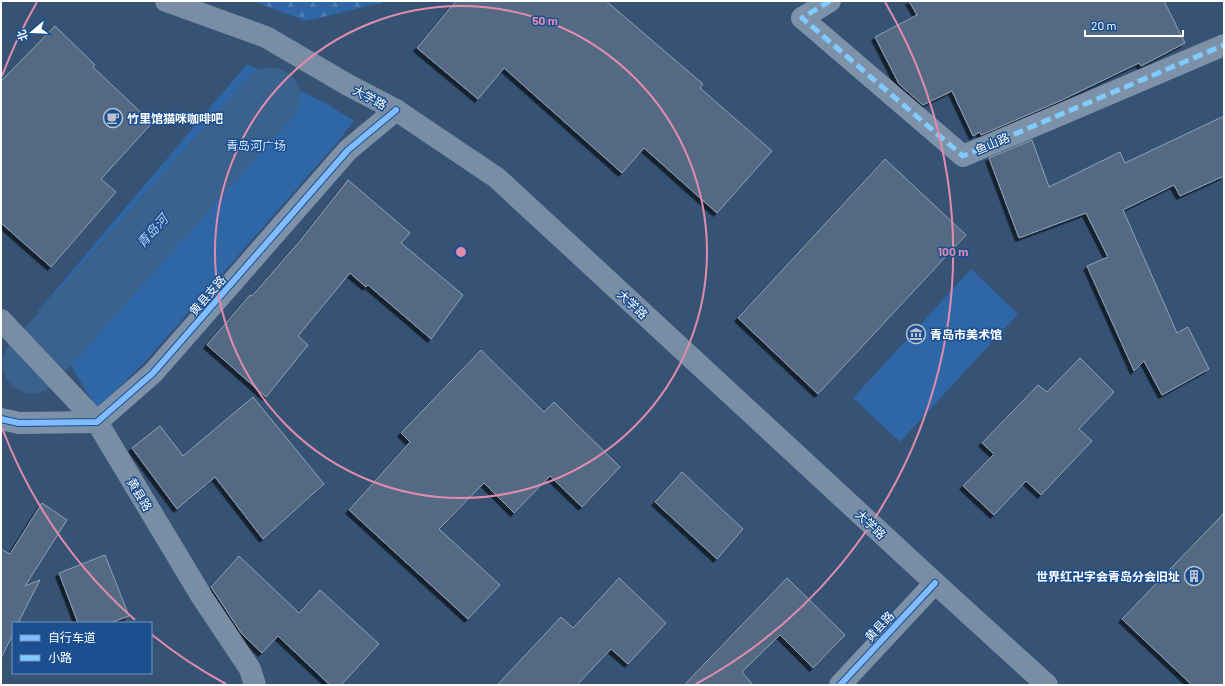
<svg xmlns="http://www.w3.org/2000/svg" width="1225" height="686" viewBox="0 0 1225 686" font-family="Barlow,'Noto Sans SC',sans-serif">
<defs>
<pattern id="forest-firs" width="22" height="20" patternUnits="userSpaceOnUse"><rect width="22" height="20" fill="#2f66a5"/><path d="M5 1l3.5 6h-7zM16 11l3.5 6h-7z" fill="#4e7db2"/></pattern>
<filter id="shadow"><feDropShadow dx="-3.5" dy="3.5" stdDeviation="0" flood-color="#0009"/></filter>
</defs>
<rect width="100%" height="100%" fill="#365274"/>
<!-- green -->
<g fill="#2f66a5">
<polygon points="247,64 327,104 354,121 336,144 144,363 97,409 38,311"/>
<polygon points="971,269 1018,314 900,442 853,398"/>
</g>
<!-- forest -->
<polygon fill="url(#forest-firs)" points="253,1 389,1 306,21"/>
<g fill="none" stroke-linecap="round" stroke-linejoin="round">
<!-- river -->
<polyline stroke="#3b618d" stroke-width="59" points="32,364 271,97"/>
</g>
<!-- building -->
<g fill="#526984" stroke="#92a2b6" filter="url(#shadow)">
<polygon points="456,1 606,1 703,84 700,88 772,151 717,213 644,148 622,173 504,68 478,99 417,48"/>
<polygon points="909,1 1164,1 1185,43 1141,66 1139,63 1062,100 981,135 980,132 973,136 952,91 923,105 899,84 875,37 917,15"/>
<polygon points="55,26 95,65 93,67 152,123 101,179 116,192 51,267 1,223 1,81"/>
<polygon points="1224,116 1224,176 1180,196 1174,185 1123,210 1177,333 1188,327 1209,369 1162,395 1144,361 1134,371 1087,266 1108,257 1086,213 1019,238 989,158 1032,140 1049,187 1120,152 1125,163"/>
<polygon points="885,159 966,235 818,394 738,318"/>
<polygon points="348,180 410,233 401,243 463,295 431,339 368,285 366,287 350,273 298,336 308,345 266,397 207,345 250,295 252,296 299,242"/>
<polygon points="481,350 544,412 554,402 620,467 582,507 550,476 514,513 484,483 439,529 500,585 468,619 349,510 410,442 401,433"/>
<polygon points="1080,358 1114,392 1079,429 1092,441 1041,495 1026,481 994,515 963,486 994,454 982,443 1038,385 1047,392"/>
<polygon points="253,397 324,484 263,539 215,477 177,509 132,448 160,426 183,456"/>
<polygon points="682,472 743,529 717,559 655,502"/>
<polygon points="42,503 67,520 25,586 40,580 18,623 13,623 13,634 1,658 1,549 10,554"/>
<polygon points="1224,513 1224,685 1192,685 1122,619"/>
<polygon points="105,555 129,616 110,623 78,623 59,573"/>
<polygon points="239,556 299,613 320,590 379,644 341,685 330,685 278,636 262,653 242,634 211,587"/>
<polygon points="619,578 666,623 628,664 611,649 577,685 497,685 561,617 573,628"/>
<polygon points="787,578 845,635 813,668 780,635 742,672 753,685 684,685"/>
</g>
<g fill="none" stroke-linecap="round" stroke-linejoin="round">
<!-- street -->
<g stroke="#7d92a8" stroke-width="22">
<polyline points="830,1 802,18 963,156 1224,45"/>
<polyline points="1,419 19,423 97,422 153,373 348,150 396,110"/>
<polyline points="840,685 935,583"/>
</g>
<!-- secondary -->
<g stroke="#798da4" stroke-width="22">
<polyline points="166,1 266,37 348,85 396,110 497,178 935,583 1047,685"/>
<polyline points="1,320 97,422 202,597 250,669 255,685"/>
</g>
<!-- quiet -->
<polyline stroke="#80caff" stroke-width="5" stroke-dasharray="10 5" stroke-linecap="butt" points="830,1 802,18 963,156 1224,45"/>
<defs>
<g id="cycleway">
<polyline points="1,419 19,423 97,422 153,373 348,150 396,110"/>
<polyline points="840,685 935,583"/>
</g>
</defs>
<!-- cycleway casing -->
<use href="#cycleway" stroke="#1b4f8f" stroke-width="8"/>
<!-- cycleway -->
<use href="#cycleway" stroke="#80bcff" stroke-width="6"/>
</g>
<!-- distance rings -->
<g fill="none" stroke="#e08cad" stroke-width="2">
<circle cx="461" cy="252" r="246"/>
<path d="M226 684A492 492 0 0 1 151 634M135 620A492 492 0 0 1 2 428M2 76A492 492 0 0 1 37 2M885 2A492 492 0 0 1 696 684"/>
</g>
<!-- icons -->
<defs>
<symbol id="cafe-ring" viewBox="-11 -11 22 22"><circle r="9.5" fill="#1b4f8f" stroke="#b9c2ce" stroke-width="1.5"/><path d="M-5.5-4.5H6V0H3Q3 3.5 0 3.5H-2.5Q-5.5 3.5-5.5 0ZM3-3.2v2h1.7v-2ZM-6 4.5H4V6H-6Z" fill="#b9c2ce"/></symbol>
<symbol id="museum-ring" viewBox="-11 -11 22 22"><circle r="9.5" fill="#1b4f8f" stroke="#b9c2ce" stroke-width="1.5"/><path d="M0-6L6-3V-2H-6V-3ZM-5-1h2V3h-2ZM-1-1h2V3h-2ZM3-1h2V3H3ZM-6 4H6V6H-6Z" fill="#b9c2ce"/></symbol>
<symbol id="building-ring" viewBox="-11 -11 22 22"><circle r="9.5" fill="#1b4f8f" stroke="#b9c2ce" stroke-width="1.5"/><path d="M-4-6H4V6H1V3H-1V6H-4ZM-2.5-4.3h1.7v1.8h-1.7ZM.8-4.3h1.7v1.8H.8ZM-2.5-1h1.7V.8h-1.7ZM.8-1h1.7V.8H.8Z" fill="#b9c2ce"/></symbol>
</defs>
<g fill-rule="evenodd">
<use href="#cafe-ring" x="102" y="107" width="22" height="22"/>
<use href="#museum-ring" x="905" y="323" width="22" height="22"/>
<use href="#building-ring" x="1183" y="565" width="22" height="22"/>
</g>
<g text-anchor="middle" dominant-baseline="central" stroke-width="3" stroke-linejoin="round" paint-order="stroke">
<!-- street labels -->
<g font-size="12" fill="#fff" stroke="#1b4f8f">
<text transform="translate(370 97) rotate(28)">大学路</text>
<text transform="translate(992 143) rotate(-23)">鱼山路</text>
<text transform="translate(207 295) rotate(-49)">黄县支路</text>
<text transform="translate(633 304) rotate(43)">大学路</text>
<text transform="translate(140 494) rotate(59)">黄县路</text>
<text transform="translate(871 524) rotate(43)">大学路</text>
<text transform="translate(879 626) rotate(-47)">黄县路</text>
</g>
<!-- poi labels -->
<g font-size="12" font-weight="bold" fill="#fff" stroke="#1b4f8f" text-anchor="start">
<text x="127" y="118">竹里馆猫咪咖啡吧</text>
<text x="930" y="334">青岛市美术馆</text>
<text x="1180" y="576" text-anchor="end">世界红卍字会青岛分会旧址</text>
</g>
<!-- park labels -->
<g font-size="12" fill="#cfe3fa" stroke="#1b4f8f">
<text x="256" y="145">青岛河广场</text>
</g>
<!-- water labels -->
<g font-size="13" font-style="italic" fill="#b5d3f5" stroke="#1b4f8f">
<text transform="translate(152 231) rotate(-48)">青岛河</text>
</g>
</g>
<circle cx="461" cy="252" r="6" fill="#e08cad" stroke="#1b4f8f" stroke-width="2"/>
<g font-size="12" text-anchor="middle" font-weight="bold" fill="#e08cad" stroke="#1b4f8f" stroke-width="3" stroke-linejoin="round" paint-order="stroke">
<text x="545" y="25">50 m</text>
<text x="953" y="256">100 m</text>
</g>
<!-- border -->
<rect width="1225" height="686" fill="none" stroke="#ffffff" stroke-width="4"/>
<!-- legend -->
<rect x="12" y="622" width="140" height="52" fill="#1b4f8f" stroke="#7695bc"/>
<rect x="20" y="635" width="20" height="6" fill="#80bcff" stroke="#7695bc"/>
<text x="48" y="642" font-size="12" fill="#ffffff">自行车道</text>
<rect x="20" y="655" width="20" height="6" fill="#80caff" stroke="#7695bc"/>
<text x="48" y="662" font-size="12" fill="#ffffff">小路</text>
<!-- north arrow -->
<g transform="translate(32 32) rotate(251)" stroke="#1b4f8f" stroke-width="3" paint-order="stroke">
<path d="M0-3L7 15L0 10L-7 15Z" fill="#ffffff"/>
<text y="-6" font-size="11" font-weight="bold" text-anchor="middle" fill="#ffffff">北</text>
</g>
<!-- scale -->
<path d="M1085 30v6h98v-6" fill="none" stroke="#ffffff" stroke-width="2"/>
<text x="1091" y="30" font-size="12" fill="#ffffff" stroke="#1b4f8f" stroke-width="3" paint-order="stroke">20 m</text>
</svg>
